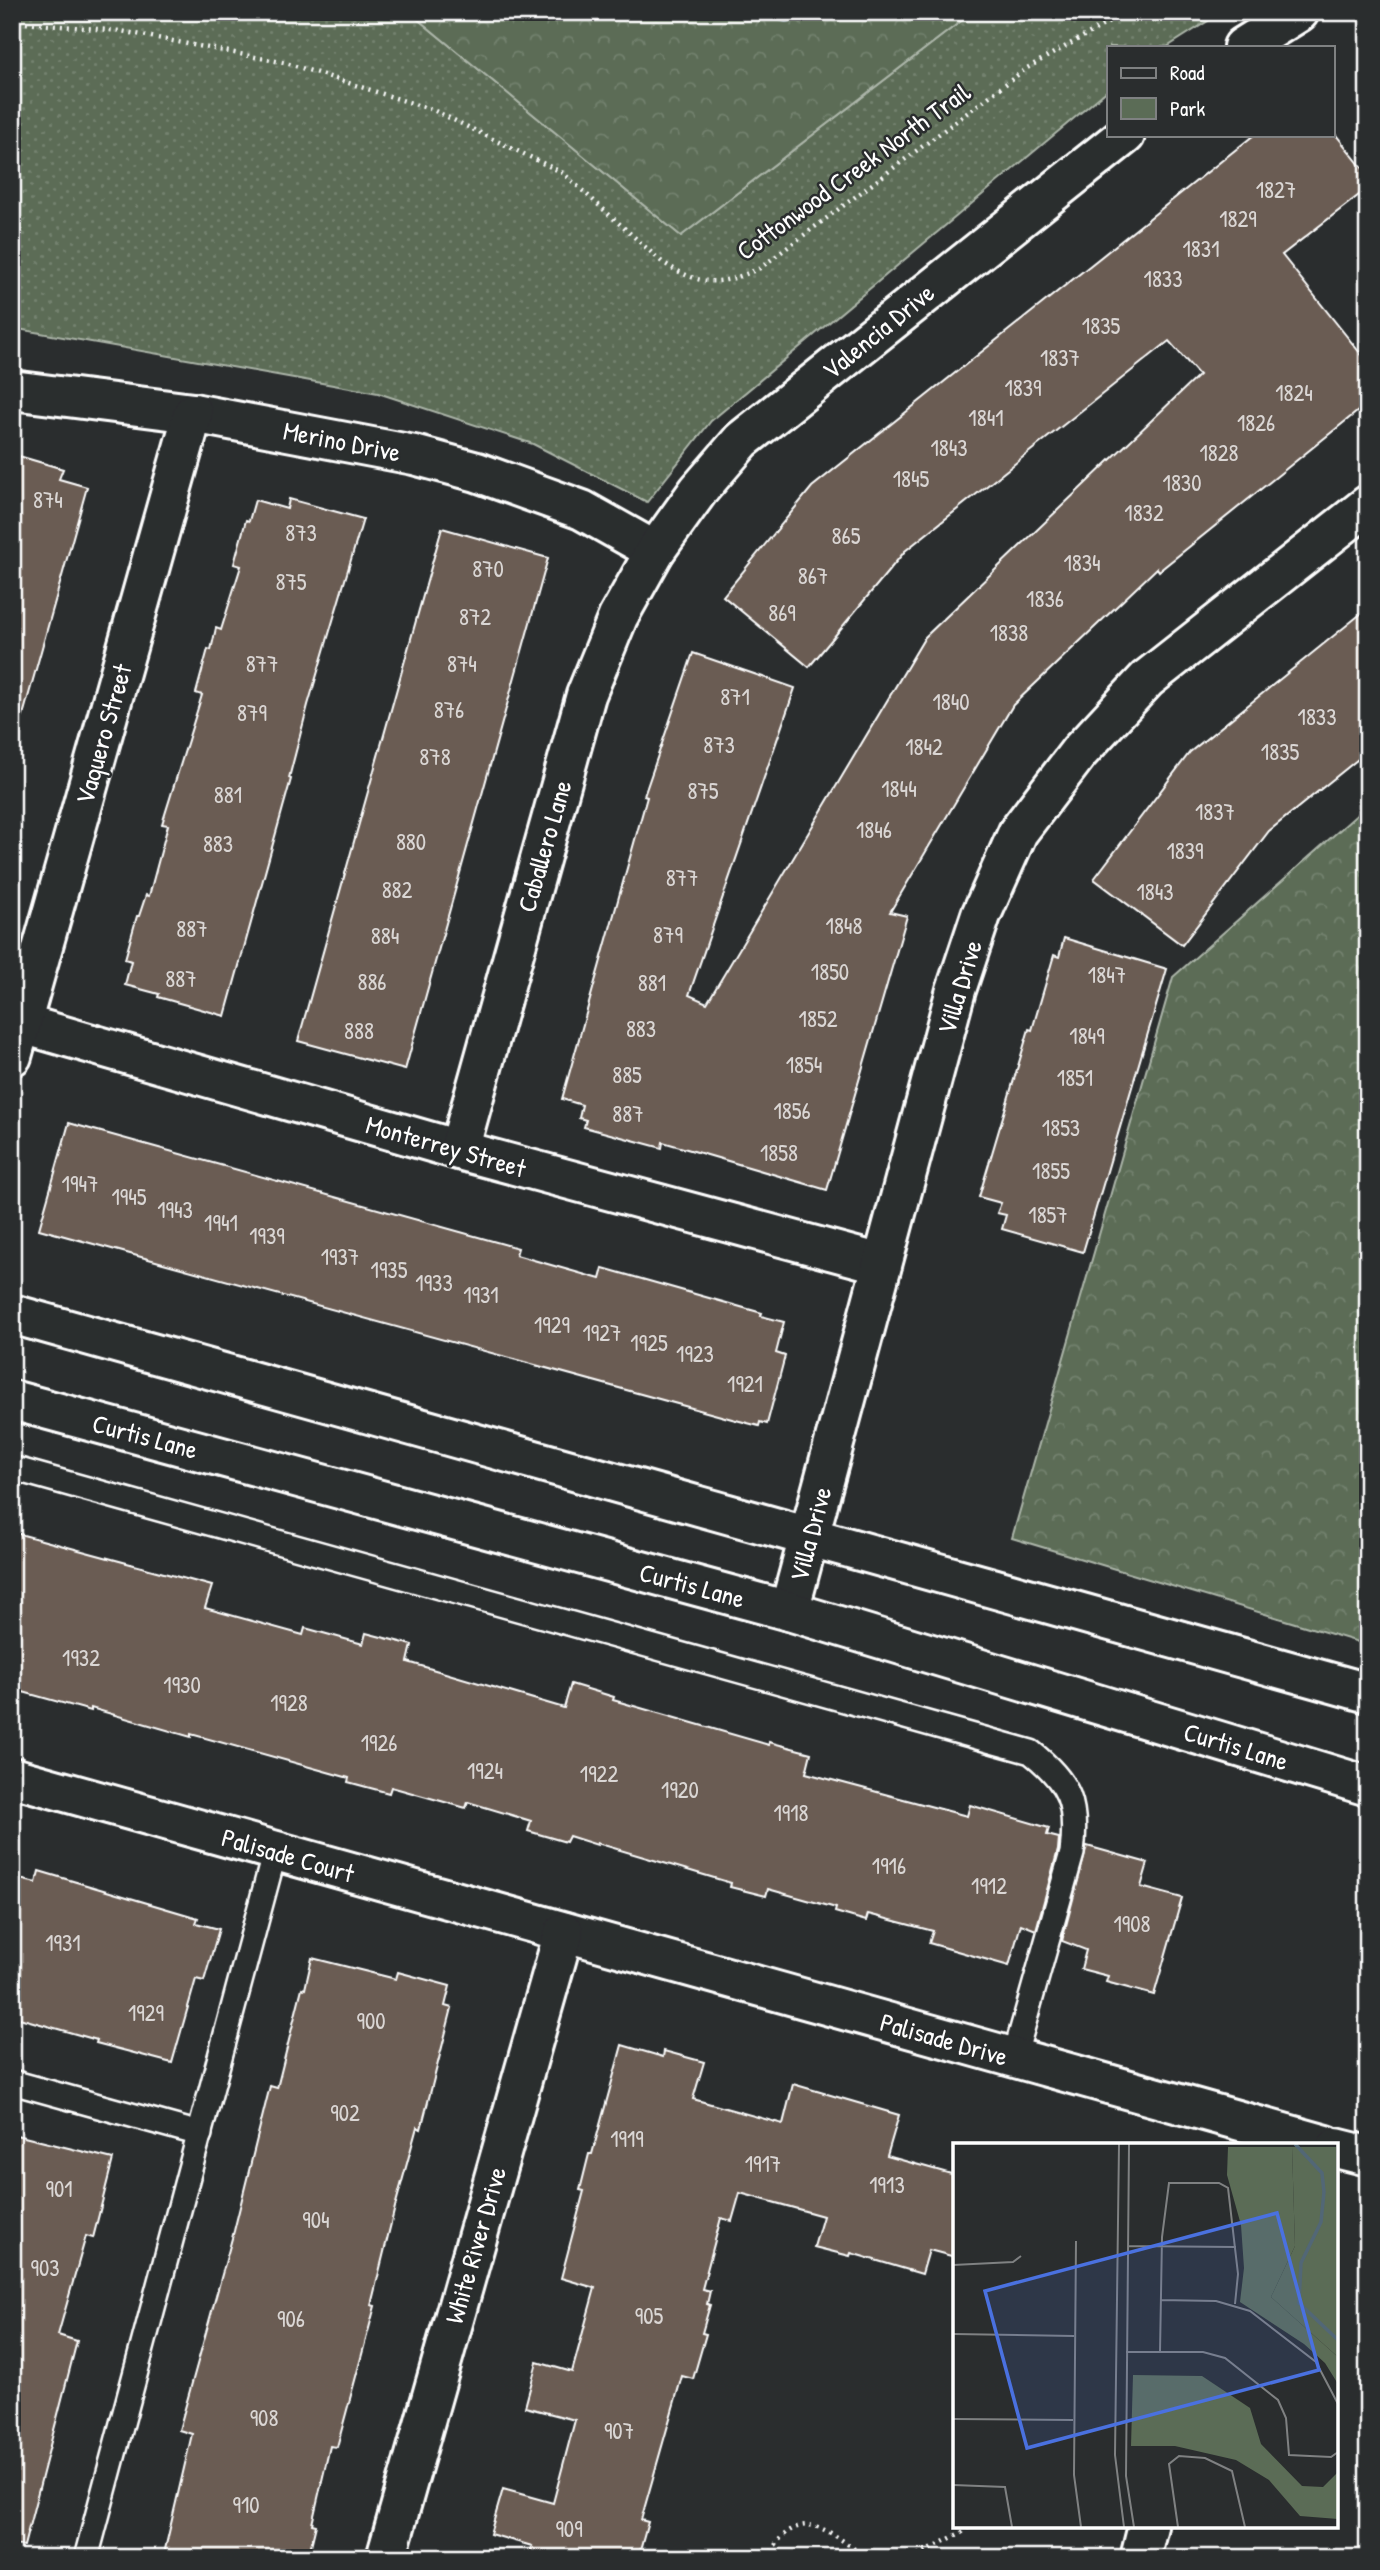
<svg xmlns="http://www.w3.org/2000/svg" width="1380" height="2570" viewBox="0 0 1380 2570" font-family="'Patrick Hand',sans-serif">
<defs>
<pattern id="green-dots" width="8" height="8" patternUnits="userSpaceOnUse" patternTransform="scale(1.75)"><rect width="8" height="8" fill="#5b6c56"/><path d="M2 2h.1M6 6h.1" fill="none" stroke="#74826f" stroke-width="1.8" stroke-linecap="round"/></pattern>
<pattern id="forest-crowns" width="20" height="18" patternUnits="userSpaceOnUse" patternTransform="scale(1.75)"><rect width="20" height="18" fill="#5b6c56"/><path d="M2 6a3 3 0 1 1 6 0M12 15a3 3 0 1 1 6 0" fill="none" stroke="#74826f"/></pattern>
</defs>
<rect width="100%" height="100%" fill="#2a2d2e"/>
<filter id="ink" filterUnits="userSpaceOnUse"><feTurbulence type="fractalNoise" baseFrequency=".0143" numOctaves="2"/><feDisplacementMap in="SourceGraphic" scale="14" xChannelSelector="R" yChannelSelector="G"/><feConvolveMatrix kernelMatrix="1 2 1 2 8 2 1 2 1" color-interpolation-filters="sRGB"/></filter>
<g filter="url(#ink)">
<!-- green -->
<polygon fill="url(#green-dots)" stroke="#adb6aa" stroke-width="2" points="12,12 409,12 681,236 973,12 1222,12 1167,47 1109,47 1109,89 711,421 647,502 533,444 378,393 12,328"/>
<!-- forest -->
<g fill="url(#forest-crowns)" stroke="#adb6aa" stroke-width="2">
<polygon points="409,12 973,12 681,236"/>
<polygon points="1368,805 1368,1645 1012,1538 1173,977"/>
</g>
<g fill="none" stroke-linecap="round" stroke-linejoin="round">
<!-- stream -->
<polyline stroke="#97a4ad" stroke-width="12" points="770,12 786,17 795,12"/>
</g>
<!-- building -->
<g fill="#6b5c52" stroke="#fff" stroke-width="2">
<polygon points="1254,135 1336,135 1368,175 1368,188 1282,255 1368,363 1368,403 1159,571 1157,568 1013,705 890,912 907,916 827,1190 663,1142 662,1148 584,1127 586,1120 579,1118 582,1105 562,1099 647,797 644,796 693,653 795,688 689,995 707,1003 925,637 1199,375 1169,341 905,551 809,667 723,596 812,487"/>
<polygon points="12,454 63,469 59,479 87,487 22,719 12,718"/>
<polygon points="289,499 363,519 308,705 289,778 291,779 225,1016 158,997 159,994 125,985 131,961 125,959 137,916 139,916 146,895 149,896 168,825 162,824 202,695 196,693 208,649 211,650 216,628 221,630 241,566 234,564 246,520 249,521 255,500 287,509"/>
<polygon points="442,528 548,558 405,1070 298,1041"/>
<polygon points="1368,608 1368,751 1269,831 1182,945 1094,879 1190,752"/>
<polygon points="1064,938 1167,969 1083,1252 1002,1229 1006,1215 997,1213 1001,1203 979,1197 1029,1029 1032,1030 1054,955 1059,957"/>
<polygon points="69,1123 518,1248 516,1255 600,1279 603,1268 762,1313 761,1316 784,1322 776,1353 785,1356 767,1424 760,1422 759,1426 732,1419 39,1229"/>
<polygon points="12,1532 212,1586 205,1608 303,1635 305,1628 363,1644 366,1633 412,1645 408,1662 564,1708 571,1684 614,1697 613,1700 769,1745 769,1742 811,1753 806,1773 967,1816 970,1805 1049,1828 1047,1835 1059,1838 1058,1850 1036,1930 1021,1924 1009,1966 929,1943 933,1931 868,1914 866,1921 835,1912 836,1908 768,1889 766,1896 730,1887 731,1883 597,1843 597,1845 569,1836 566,1842 528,1831 531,1821 468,1802 466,1808 391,1787 389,1793 348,1782 349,1778 191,1734 191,1737 91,1708 91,1711 12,1689"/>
<polygon points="1087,1846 1148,1863 1141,1887 1182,1898 1154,1995 1106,1982 1108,1976 1081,1969 1086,1950 1062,1941"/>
<polygon points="39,1871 198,1918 196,1923 219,1929 204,1981 196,1979 172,2063 96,2043 97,2040 12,2016 12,1877 36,1883"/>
<polygon points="312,1958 396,1979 398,1972 450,1986 445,2006 452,2008 421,2129 417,2127 395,2207 371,2305 375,2306 337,2447 330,2446 312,2524 316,2525 308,2558 163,2558 192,2434 179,2430 234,2231 270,2086 277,2088 302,1988 305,1989"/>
<polygon points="622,2045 663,2057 664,2051 704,2062 693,2099 783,2124 793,2084 899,2115 887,2156 955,2175 955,2257 929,2250 922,2274 851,2253 850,2256 814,2247 823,2216 740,2193 732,2221 721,2218 702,2289 710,2291 707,2304 710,2305 702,2333 706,2334 693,2379 682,2376 641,2520 648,2522 638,2558 528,2558 532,2546 490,2534 503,2489 553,2503 575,2420 525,2407 537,2362 572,2372 595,2288 561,2278 584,2191 580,2190 589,2154 592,2154"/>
<polygon points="12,2134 113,2159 93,2238 86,2236 58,2335 77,2341 24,2546 12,2545"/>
</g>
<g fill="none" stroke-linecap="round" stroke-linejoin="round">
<defs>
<g id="service">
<path d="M 12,1468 L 1031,1752 C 1070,1783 1078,1804 1072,1853 L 1014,2058"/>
<polyline points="12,2082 200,2134"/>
<polyline points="86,2558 275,1851"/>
</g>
<g id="minor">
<polyline points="1243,47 1299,12"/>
<polyline points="12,390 193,413 414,455 477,472 582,510 655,551"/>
<polyline points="12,1021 459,1150 882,1264"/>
<polyline points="12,1056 193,413"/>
<polyline points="459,1150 586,695 618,617 655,551 698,491 742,440 1125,135"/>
<polyline points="789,1611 956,990 981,915 1018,832 1079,752 1147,679 1368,505"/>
<polyline points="12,1777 1326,2145"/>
<polyline points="1336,2148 1368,2156"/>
<polyline points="386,2558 564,1932"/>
<polyline points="1140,2558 1148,2526"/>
</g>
<g id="tertiary">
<polyline points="12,1314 1368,1693"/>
<polyline points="12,1400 789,1611 1368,1786"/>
</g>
</defs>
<!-- service casing -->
<use href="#service" stroke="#fff" stroke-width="28"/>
<!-- minor casing -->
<use href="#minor" stroke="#fff" stroke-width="44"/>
<!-- tertiary casing -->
<use href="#tertiary" stroke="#fff" stroke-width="44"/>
<!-- path -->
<g stroke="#fff" stroke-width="4.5" stroke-dasharray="2 5" stroke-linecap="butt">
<path d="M 12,22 L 121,31 L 286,63 L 433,110 L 563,173 L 662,262 C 701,286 718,287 760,268 L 1027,68 L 1127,12"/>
<path d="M 769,2558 C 776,2537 797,2518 820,2528 C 836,2534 852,2548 867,2558"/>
<polyline points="912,2558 964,2531 970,2526"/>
</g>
<!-- service -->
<use href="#service" stroke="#2a2d2e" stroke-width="23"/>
<!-- minor -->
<use href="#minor" stroke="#2a2d2e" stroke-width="38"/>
<!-- tertiary -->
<use href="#tertiary" stroke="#2a2d2e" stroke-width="38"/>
</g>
</g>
<g text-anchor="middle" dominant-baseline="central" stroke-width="5" stroke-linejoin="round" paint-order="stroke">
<!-- number labels -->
<g font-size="23" fill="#dad6d4">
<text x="1276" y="189">1827</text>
<text x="1238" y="218">1829</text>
<text x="1201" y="248">1831</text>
<text x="1163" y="278">1833</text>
<text x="1101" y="325">1835</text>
<text x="1060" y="357">1837</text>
<text x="1023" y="387">1839</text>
<text x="1294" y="392">1824</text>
<text x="986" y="417">1841</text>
<text x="1256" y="422">1826</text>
<text x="949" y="447">1843</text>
<text x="1219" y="452">1828</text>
<text x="911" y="478">1845</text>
<text x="1182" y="482">1830</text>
<text x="48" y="499">874</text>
<text x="1144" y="512">1832</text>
<text x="301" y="532">873</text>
<text x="846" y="535">865</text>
<text x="1082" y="562">1834</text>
<text x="488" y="568">870</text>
<text x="813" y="575">867</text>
<text x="291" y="581">875</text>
<text x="1045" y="598">1836</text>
<text x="782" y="612">869</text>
<text x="475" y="616">872</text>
<text x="1009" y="632">1838</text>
<text x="262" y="663">877</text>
<text x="462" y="663">874</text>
<text x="735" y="696">871</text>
<text x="951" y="701">1840</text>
<text x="449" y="709">876</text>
<text x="252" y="712">879</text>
<text x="1317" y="716">1833</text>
<text x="719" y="744">873</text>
<text x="924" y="746">1842</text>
<text x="1280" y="751">1835</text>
<text x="435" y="756">878</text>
<text x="899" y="788">1844</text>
<text x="703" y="790">875</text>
<text x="228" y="794">881</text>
<text x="1215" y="811">1837</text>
<text x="874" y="829">1846</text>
<text x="411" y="841">880</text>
<text x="218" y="843">883</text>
<text x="1185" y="850">1839</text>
<text x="682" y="877">877</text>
<text x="397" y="889">882</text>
<text x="1155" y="891">1843</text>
<text x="844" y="925">1848</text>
<text x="192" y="928">887</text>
<text x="668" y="934">879</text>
<text x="385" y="935">884</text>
<text x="830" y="971">1850</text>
<text x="1107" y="974">1847</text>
<text x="181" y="978">887</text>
<text x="372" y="981">886</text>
<text x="652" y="982">881</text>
<text x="818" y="1018">1852</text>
<text x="641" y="1028">883</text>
<text x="359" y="1030">888</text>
<text x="1087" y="1035">1849</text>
<text x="804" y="1064">1854</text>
<text x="627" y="1074">885</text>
<text x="1075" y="1077">1851</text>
<text x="792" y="1110">1856</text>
<text x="628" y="1113">887</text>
<text x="1061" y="1127">1853</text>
<text x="779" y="1152">1858</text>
<text x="1051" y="1170">1855</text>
<text x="80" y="1183">1947</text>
<text x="129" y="1196">1945</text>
<text x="175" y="1209">1943</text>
<text x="1048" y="1214">1857</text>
<text x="221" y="1222">1941</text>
<text x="267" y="1235">1939</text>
<text x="340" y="1256">1937</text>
<text x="389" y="1269">1935</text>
<text x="434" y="1282">1933</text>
<text x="481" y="1294">1931</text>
<text x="552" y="1324">1929</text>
<text x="602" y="1332">1927</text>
<text x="649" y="1342">1925</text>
<text x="695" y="1353">1923</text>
<text x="745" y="1383">1921</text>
<text x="81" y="1657">1932</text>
<text x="182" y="1684">1930</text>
<text x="289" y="1702">1928</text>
<text x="379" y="1742">1926</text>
<text x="485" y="1770">1924</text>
<text x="599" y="1773">1922</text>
<text x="680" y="1789">1920</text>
<text x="791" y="1812">1918</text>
<text x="889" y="1865">1916</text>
<text x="989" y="1885">1912</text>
<text x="1132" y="1923">1908</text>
<text x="63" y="1942">1931</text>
<text x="146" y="2012">1929</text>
<text x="371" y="2020">900</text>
<text x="345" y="2112">902</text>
<text x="627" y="2138">1919</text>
<text x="763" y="2163">1917</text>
<text x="887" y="2184">1913</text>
<text x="59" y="2188">901</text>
<text x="316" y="2219">904</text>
<text x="45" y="2267">903</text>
<text x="649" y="2315">905</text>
<text x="291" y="2318">906</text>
<text x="264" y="2417">908</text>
<text x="619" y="2430">907</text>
<text x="246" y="2504">910</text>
<text x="569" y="2528">909</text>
</g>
<!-- street labels -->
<g font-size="26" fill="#fff" stroke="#2a2d2e">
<text transform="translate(853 171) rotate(-36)">Cottonwood Creek North Trail</text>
<text transform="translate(878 331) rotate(-39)">Valencia Drive</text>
<text transform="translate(342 441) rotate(11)">Merino Drive</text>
<text transform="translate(103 734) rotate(-74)">Vaquero Street</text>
<text transform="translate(544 846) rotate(-74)">Caballero Lane</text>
<text transform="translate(959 987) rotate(-73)">Villa Drive</text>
<text transform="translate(446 1146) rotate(16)">Monterrey Street</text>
<text transform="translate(145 1436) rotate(15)">Curtis Lane</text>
<text transform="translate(810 1534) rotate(-75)">Villa Drive</text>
<text transform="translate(692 1585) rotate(15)">Curtis Lane</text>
<text transform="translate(1236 1746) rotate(17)">Curtis Lane</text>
<text transform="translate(288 1855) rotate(16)">Palisade Court</text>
<text transform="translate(944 2039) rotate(16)">Palisade Drive</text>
<text transform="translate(475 2245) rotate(-74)">White River Drive</text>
</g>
</g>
<!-- overview -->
<g transform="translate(953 2143)">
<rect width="385" height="385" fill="#2a2d2e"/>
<path d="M 275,4 L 339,4 L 342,103 L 318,154 L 385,214 L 385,241 L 372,220 L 351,201 L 287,159 L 291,125 L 288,82 L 274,32 Z" fill="#5b6c56"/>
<path d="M 339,4 L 383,4 L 385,214 L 318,154 L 342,103 ZM 180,232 L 249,233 L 297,265 L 308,301 L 349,343 L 370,344 L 385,329 L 385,376 L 347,373 L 316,337 L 283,317 L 222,303 L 178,303 Z" fill="#5b6c56"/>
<path fill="none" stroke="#526776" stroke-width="3.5" d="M 342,1 L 369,30 L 371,49 L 368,79 L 348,120 L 346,160 L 385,197"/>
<path fill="none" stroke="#7f8182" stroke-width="2" d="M 166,1 L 162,312 L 171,384M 176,1 L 173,333 L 181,384M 123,98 L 121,332 L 128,384M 175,103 L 283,104M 0,122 L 60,119 L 68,113M 207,157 L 263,158 L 297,168 L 363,219 L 385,261M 0,191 L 121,193M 173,209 L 250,209 L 272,215 L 325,257 L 333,275 L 336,312 L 378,314 L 385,309M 207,209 L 209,94 L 216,40 L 266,40 L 275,45 L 285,131 L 282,161M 0,276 L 120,277M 0,342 L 52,344 L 59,384M 225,384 L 216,321 L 226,313 L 252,315 L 279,328 L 292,384"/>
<path fill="#4a71e0" fill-opacity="0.15" stroke="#4a71e0" stroke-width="3.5" d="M 324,70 L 366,227 L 74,305 L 32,148 Z"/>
<rect width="385" height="385" fill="none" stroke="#fff" stroke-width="3.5"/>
</g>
<!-- margin -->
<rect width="1380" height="2570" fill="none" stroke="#2a2d2e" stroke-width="42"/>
<rect x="21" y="21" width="1338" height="2528" fill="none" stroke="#fff" stroke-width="2.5" filter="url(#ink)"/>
<!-- legend -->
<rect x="1107" y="46" width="228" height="91" fill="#2a2d2e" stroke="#7f8182" stroke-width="2"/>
<rect x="1121" y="68" width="35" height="10" fill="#2a2d2e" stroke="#7f8182" stroke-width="2"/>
<text x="1170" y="80" font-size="21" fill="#ffffff">Road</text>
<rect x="1121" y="98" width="35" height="21" fill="#5b6c56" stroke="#7f8182" stroke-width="2"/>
<text x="1170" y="116" font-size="21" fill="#ffffff">Park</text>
</svg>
